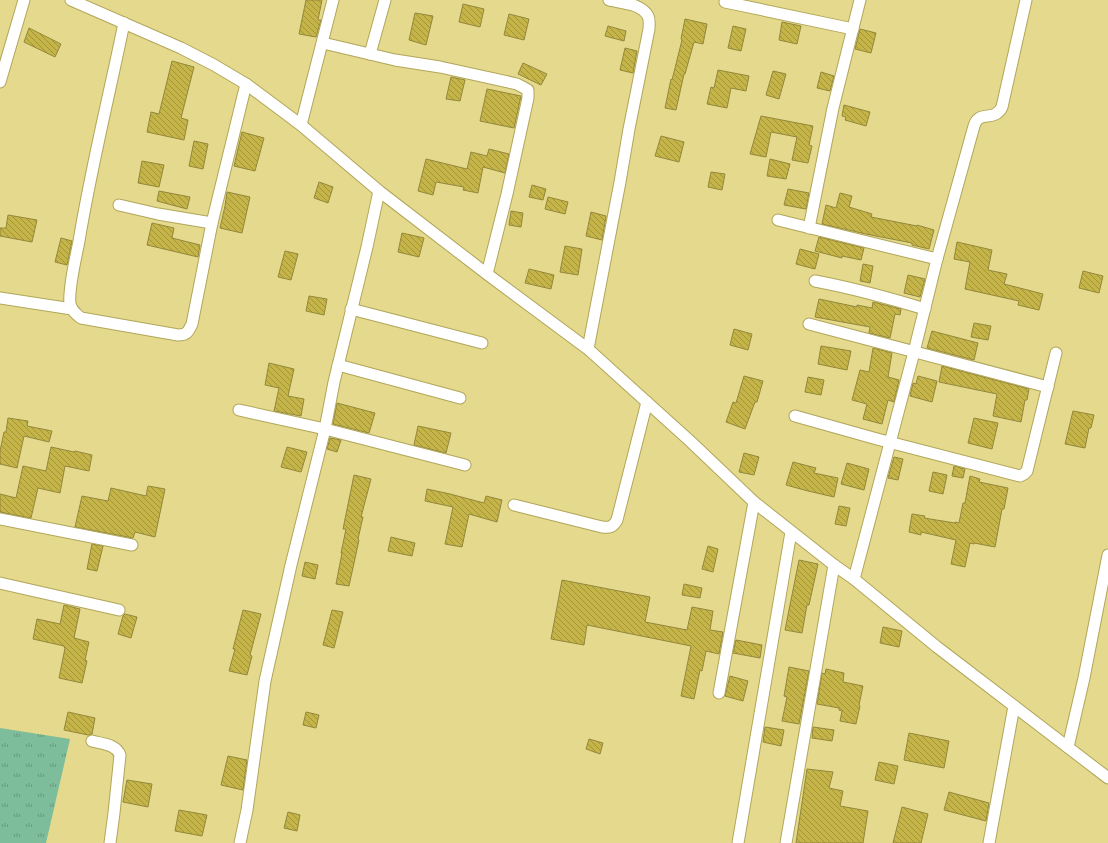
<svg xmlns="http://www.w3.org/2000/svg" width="1108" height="843" viewBox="0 0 1108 843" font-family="'DejaVu Sans',sans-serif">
<defs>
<pattern id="grass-tufts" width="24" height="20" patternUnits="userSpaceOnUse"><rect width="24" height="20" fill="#7dbd9b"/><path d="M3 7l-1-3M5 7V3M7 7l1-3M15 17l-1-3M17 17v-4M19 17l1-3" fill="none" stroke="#679a7d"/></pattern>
<pattern id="building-back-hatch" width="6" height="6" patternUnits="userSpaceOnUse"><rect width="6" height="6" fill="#c5b548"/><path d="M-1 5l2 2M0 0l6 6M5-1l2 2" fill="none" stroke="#a1943b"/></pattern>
</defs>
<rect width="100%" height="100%" fill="#e4d98c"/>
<!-- grass -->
<polygon fill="url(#grass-tufts)" points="0,728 70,739 46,843 0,843"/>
<!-- building -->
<g fill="url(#building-back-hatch)" stroke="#93873b">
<polygon points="306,0 322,0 318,20 321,20 316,37 299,34"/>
<polygon points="463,4 484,9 480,27 459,22"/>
<polygon points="415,13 433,16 426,45 409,40"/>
<polygon points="509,14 529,19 524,40 504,35"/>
<polygon points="685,19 707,24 703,44 694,42 685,74 684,74 676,110 665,108 671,79 672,80 682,40 681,39"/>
<polygon points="782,22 801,26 797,44 779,40"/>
<polygon points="608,26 626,31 624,41 605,36"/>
<polygon points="733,26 746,29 741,51 728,48"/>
<polygon points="29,28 61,44 55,57 24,42"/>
<polygon points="860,29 876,33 871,53 855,49"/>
<polygon points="625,48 637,51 633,73 620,70"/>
<polygon points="172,61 194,67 181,118 188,120 184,140 147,132 151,112 159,114"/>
<polygon points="523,63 547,74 541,85 518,74"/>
<polygon points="718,70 749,76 746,91 731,88 727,108 707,104 711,87 714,88"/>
<polygon points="773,71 786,74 779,99 766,95"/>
<polygon points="821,72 834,76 830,91 817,88"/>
<polygon points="451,77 465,80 460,101 446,99"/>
<polygon points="487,89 521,96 514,128 480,121"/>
<polygon points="844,105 870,112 866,126 845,120 846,117 842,116"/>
<polygon points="761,116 813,126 809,145 812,146 808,163 792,160 797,137 771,132 766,157 750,154"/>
<polygon points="242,132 264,138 255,171 234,166"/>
<polygon points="661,136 684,142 679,162 655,156"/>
<polygon points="194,141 208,144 203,169 189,166"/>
<polygon points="489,149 509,154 505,173 483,167 478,193 463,190 464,187 436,182 433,195 418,191 426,159 467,169 471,152 487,156"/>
<polygon points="770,159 790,164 786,179 767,176"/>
<polygon points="142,161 164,165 159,187 138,183"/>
<polygon points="711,172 725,174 722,190 708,187"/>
<polygon points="319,182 333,187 328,203 314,198"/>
<polygon points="532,185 546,189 543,200 529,197"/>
<polygon points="788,189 809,193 806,209 784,205"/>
<polygon points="159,191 190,197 187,209 157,201"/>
<polygon points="227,192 250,197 242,233 220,228 225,206"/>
<polygon points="840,193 852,196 849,207 872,214 871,217 917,226 917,225 934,230 929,249 912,245 912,243 866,234 822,224 826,205 836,208"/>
<polygon points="548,197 568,202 565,214 545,209"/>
<polygon points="511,211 523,213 521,227 509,225"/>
<polygon points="591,212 606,216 602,240 586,236"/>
<polygon points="8,215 37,220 32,242 0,236 0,228 6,228"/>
<polygon points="152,223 174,228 172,238 200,245 198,257 147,245"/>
<polygon points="402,233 424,238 419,257 398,252"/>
<polygon points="819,237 864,248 861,260 842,256 842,258 815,251"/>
<polygon points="61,238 72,241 67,265 55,262"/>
<polygon points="957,242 992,250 988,270 1007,274 1004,284 1043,294 1039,310 1018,305 1019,301 965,289 970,262 954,259"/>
<polygon points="565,246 582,249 578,275 560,272"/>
<polygon points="800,249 819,254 815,269 796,264"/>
<polygon points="285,251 298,254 291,280 278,277"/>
<polygon points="863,264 873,266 870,283 860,281"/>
<polygon points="529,269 554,275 551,289 525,283"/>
<polygon points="1083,271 1103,276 1099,293 1079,288"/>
<polygon points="908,275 925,279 920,297 904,293"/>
<polygon points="309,296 327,299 324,315 306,311"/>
<polygon points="819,299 857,307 857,305 872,308 873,302 901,309 900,315 895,314 890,338 869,333 870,327 815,317"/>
<polygon points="974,323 991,326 988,340 971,337"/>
<polygon points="734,329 752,334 748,350 730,345"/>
<polygon points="932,331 978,343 974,360 927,348"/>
<polygon points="821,346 851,351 847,370 818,364"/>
<polygon points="873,348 892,353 888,377 899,380 894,402 888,400 882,424 863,419 867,404 852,400 860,370 869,372"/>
<polygon points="269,363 294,369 288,396 304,399 301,416 274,411 279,388 265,385"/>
<polygon points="942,366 1029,389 1027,400 1025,400 1021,422 993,416 997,394 939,382"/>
<polygon points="744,376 763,381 757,402 755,402 745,429 726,422 733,402 736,403"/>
<polygon points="918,376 937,381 932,402 910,396 913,383 916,384"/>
<polygon points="808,377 824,380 821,395 805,392"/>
<polygon points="337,403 375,413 369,433 333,424"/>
<polygon points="1073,411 1094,415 1091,428 1089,428 1085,448 1065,444"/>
<polygon points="8,418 28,421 27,426 52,431 49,442 24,436 17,468 0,464 0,451 4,432 6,432"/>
<polygon points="974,418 998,423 992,449 968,443"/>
<polygon points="418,426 451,433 446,453 414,445"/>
<polygon points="330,438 341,440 337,452 327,449"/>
<polygon points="51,447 74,452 75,451 92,455 89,471 65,466 60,493 38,488 31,518 0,512 0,494 16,498 23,466 46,471"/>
<polygon points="287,447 307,452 301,472 281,467"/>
<polygon points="744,453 759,457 754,475 739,472"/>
<polygon points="894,457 903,459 898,480 888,478"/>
<polygon points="793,462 816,468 814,473 838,478 834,497 808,491 786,485"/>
<polygon points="847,463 869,469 864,490 841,484"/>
<polygon points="954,466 965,469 963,478 952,476"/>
<polygon points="933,472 947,475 943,494 929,491"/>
<polygon points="354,475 371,479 361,517 363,517 358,539 359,540 349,586 336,584 342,553 341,553 346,529 343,529"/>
<polygon points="970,476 980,479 979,482 1008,488 1004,509 1002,509 995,547 974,543 974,544 970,543 965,567 951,564 956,540 921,532 921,535 909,532 912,514 925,516 924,518 955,523 955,522 959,523 963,503 965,503"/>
<polygon points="148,486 165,489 155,537 135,532 133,538 75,527 82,496 108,501 111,488 146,496"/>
<polygon points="427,489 450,494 484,503 486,496 502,500 497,522 469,514 462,547 445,544 453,507 425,501"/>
<polygon points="839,506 850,508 846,526 835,524"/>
<polygon points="391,537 415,543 412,556 388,551"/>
<polygon points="92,544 103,546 97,571 87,569"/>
<polygon points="708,546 718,549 713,572 702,569"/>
<polygon points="799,560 818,564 809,605 807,605 802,633 785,630"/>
<polygon points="305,562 318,565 315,579 302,576"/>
<polygon points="562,580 650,597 645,622 687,630 692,607 713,611 710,630 723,632 719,654 706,651 702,671 700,670 694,699 681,696 691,646 587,625 584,645 551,639"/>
<polygon points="684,584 702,588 700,598 682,595"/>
<polygon points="64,605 80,609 74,638 89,642 85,660 87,661 82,683 59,678 65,648 64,647 64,646 33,639 37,619 60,624"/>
<polygon points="243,610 261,614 250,655 252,656 247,675 229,671 235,649 233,649"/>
<polygon points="332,610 343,612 334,648 323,645"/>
<polygon points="125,614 137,617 131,638 118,634 123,616"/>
<polygon points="883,627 902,631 899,647 880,643"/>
<polygon points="736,640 762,645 760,658 733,653"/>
<polygon points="789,667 809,671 799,724 782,721 787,697 784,696"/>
<polygon points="826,669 844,673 843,682 863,686 859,705 860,706 856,724 840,721 842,711 839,710 839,708 817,704 822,673 825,674"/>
<polygon points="730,676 748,681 743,701 725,696"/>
<polygon points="68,712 95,718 92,734 88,735 64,730"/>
<polygon points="306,712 319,715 316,728 303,725"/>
<polygon points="765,727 784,730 781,746 763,742"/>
<polygon points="813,727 834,730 832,741 812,738"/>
<polygon points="909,733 949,741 944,768 904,760"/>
<polygon points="589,739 603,743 600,754 586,749"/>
<polygon points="228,756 247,760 243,790 221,785"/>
<polygon points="879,762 898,766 894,784 875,780"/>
<polygon points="807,769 833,772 829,788 843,791 840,806 868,811 863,843 796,843"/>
<polygon points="127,780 152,784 148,807 123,802"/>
<polygon points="949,792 989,803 986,821 944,810"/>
<polygon points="902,807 928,814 921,843 893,843"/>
<polygon points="179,810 207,815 202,836 175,831"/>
<polygon points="288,812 300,815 297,831 284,828"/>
</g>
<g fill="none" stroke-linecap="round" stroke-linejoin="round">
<defs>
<g id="minor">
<polyline points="71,0 181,48 214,65 246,84 301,125 379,191 487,274 588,349 690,441 754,502 834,565 854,579 937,647 1108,778"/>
<polyline points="725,2 853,29"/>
<path d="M 124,23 C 109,96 91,168 79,241 C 76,257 68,289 70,304 C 72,311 76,314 81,318 L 178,335 C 187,335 188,332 192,324 L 212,223 L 246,84"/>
<polyline points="323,43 395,60 440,67 517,84 528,90 528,98 507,194 487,274"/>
<polyline points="370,54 385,0"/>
<polyline points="0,82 24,0"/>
<polyline points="301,125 333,0"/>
<polyline points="119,205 158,214 212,223"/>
<polyline points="778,220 937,259"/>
<polyline points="809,228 833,108 860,0"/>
<path d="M 815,281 C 852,288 889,298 925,309"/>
<polyline points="0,298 72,309"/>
<polyline points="351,309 482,343"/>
<polyline points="809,324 1048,387"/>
<path d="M 588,349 L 620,182 L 629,129 L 649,29 C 649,25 650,20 648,16 C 641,3 621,3 609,0"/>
<polyline points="338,365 460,398"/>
<polyline points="239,410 325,429 465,465"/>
<polyline points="795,416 877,439 1020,476 1024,474 1027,471 1056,353"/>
<path d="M 514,505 L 602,527 C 610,528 613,527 617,520 L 647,402"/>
<polyline points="0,519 132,545"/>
<path d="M 854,579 L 914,352 L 937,259 L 974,126 C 979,109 994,123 1002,107 L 1026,0"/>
<polyline points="0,583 119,610"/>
<polyline points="719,693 754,502"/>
<path d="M 92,741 C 102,744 116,744 120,755 L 114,813 L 110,843"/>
<polyline points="1068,747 1084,678 1108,555"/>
<polyline points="240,843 247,810 265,681 291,565 325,429 334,382 367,247 379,191"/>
<polyline points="738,843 791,532"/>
<polyline points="786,843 834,565"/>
<polyline points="989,843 1014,706"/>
</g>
</defs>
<!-- minor casing -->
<use href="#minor" stroke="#b1a65a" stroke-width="13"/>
<!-- minor -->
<use href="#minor" stroke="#fff" stroke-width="11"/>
</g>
</svg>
